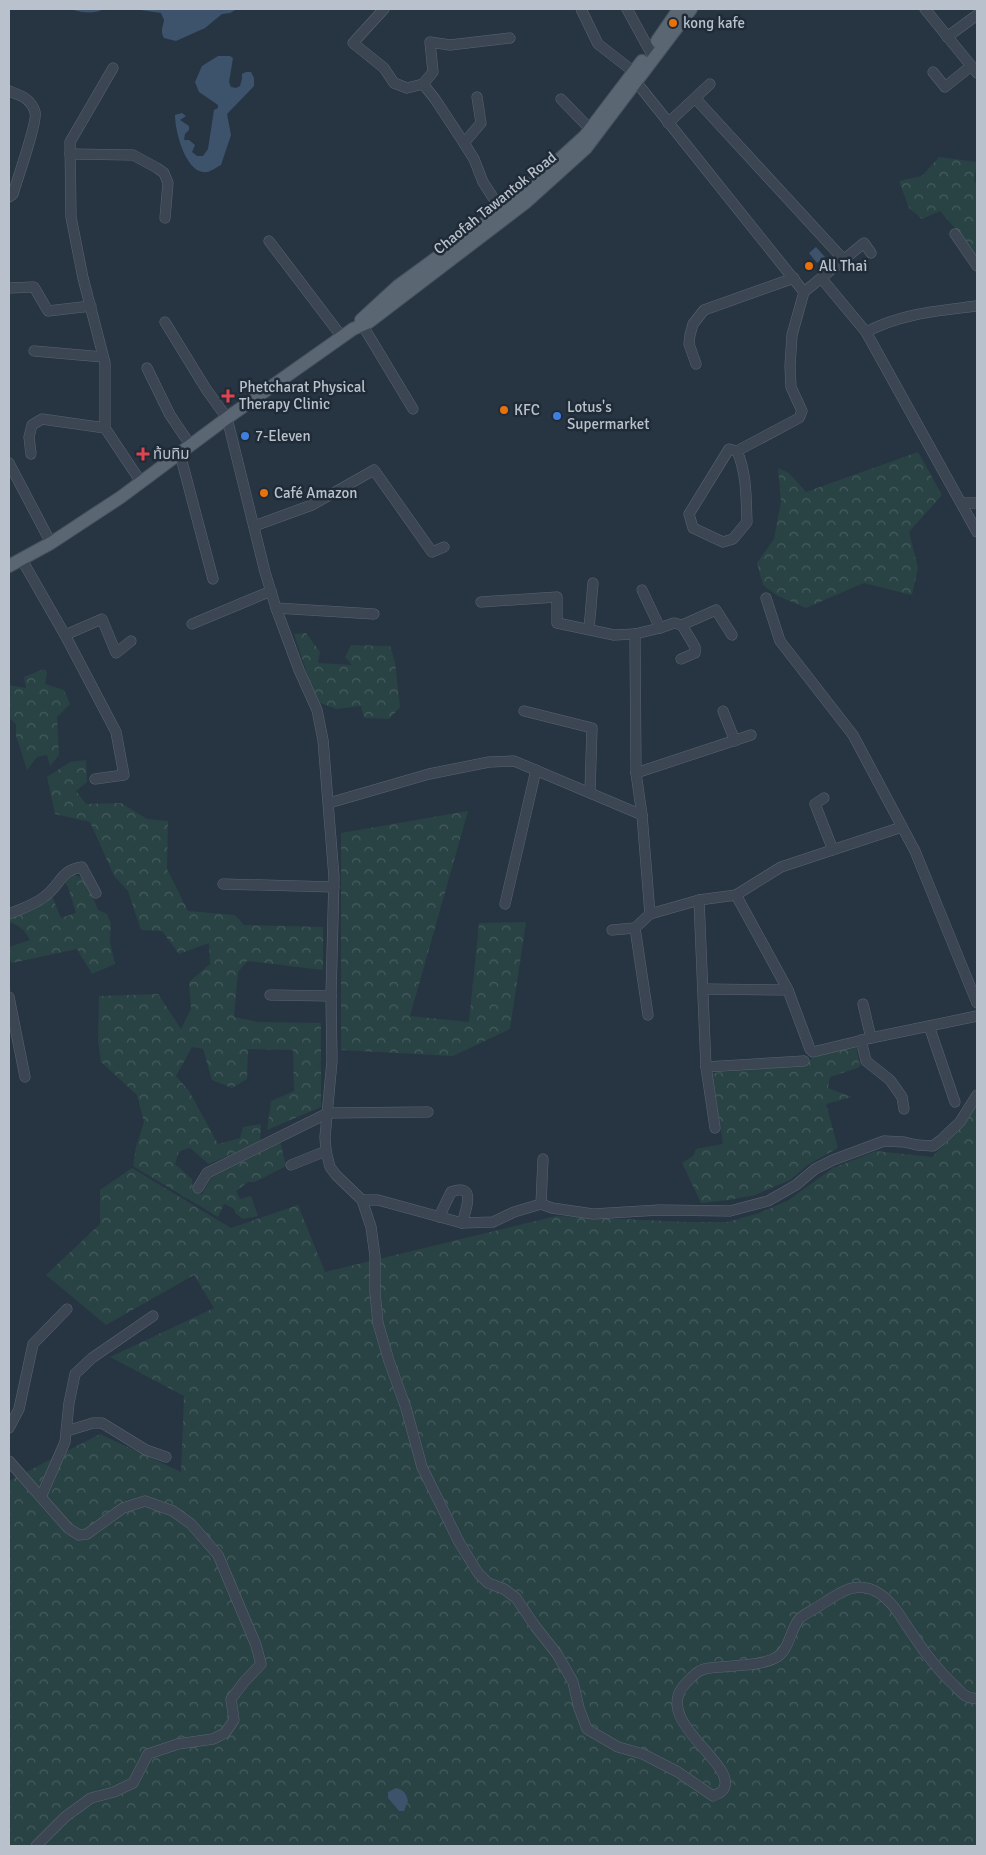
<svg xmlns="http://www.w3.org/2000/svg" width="986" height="1855" viewBox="0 0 986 1855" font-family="Signika,'Noto Sans Thai',sans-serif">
<defs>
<pattern id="forest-crowns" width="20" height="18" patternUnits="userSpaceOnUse" patternTransform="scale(1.25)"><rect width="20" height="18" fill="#294244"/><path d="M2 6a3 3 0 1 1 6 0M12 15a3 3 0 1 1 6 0" fill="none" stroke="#465c5e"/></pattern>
</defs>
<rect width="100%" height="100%" fill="#273543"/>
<!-- forest -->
<g fill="url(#forest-crowns)">
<polygon points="939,157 977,162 974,181 977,184 977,260 955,228 940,211 922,219 909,208 899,181 922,176"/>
<polygon points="918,452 942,495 909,532 918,568 912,595 864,583 806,608 778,596 763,585 757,563 774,539 781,502 778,468 789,473 806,492"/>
<polygon points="306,633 320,652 318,663 352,665 345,657 351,645 390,646 395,662 400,707 389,719 364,718 361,706 336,709 320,703 309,679 294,634"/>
<polygon points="44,669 47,672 45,684 64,690 70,704 57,717 59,755 50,766 47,755 37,757 27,770 16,736 16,724 9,718 9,685 26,688 24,677"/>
<polygon points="86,760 87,782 76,791 86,804 121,803 147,819 168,821 167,869 188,911 235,915 244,925 323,927 323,970 247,961 238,972 234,1017 258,1022 321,1023 321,1107 267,1130 271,1101 294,1091 293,1050 248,1049 247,1079 232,1088 212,1080 203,1049 192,1047 176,1076 189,1091 218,1144 240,1138 243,1127 261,1124 260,1142 209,1164 190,1148 179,1151 175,1164 192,1179 193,1191 202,1194 213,1175 280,1141 286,1166 255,1182 248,1182 236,1191 240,1199 251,1196 258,1216 243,1219 236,1214 233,1208 224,1204 218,1217 133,1166 136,1147 144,1122 137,1095 101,1062 98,1041 99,996 158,994 181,1029 191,1009 189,982 210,964 209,943 179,954 162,931 141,930 128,891 114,876 90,822 55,814 47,777 70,762"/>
<polygon points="468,811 410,1016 469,1022 479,923 526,922 510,1029 453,1056 341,1050 341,833"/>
<path d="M 72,871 L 76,876 L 85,878 L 98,910 L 107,914 L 111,924 L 110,942 L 115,964 L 92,974 L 77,949 L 12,963 L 9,960 L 9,947 L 30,940 C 25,930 19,925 9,922 L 9,917 L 28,909 L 31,911 L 41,902 L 52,896 L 61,918 L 76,913 L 68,887 L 64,882 Z"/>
<polygon points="856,1046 860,1067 830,1077 828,1088 852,1097 826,1104 838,1148 809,1164 790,1180 755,1195 729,1200 701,1203 682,1163 693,1156 696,1149 723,1144 712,1073 804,1065 812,1058"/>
<polygon points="977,1107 977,1846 9,1846 9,1481 100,1434 181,1472 184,1396 110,1357 214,1308 194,1275 106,1325 46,1275 100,1224 100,1190 132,1168 231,1228 298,1205 325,1272 556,1216 686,1222 727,1222 759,1213 787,1201 833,1168 876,1151 932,1157 965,1123"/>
</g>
<!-- water -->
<g fill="#3d536c">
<path d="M 69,9 L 104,9 C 92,15 82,12 69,9 Z"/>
<path d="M 134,9 L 237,9 L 230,13 L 222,14 L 205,28 L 176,41 L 164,38 C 160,31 163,27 164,20 L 161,13 Z"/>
<path d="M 218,56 L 230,56 L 233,58 L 229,82 L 231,87 L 236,88 L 240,86 L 242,79 L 242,74 L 246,72 L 251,72 L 254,78 L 254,86 L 227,114 L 231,135 L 221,165 C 215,168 210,173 203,172 C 185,170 175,131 175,115 L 182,113 L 186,116 L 180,120 L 189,126 L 189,130 L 185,134 L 184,140 L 189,140 L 195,145 L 192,152 L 197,156 L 203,156 L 208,149 L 214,110 L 218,108 L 218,105 L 199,92 L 195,82 L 202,66 Z"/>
<polygon points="816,247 825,257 817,263 809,253"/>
<path d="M 396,1788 C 404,1790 406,1793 408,1801 L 404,1811 L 399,1811 L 388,1798 L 388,1792 Z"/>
</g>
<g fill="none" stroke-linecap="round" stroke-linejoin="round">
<defs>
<g id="minor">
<polyline points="384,9 353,43 384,68 394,83 407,88 423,84 435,99 464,143 474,159 483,182 501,210"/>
<polyline points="581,9 598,44 634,72"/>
<polyline points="627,9 650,51"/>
<polyline points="925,9 977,73"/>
<polyline points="947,37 977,15"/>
<polyline points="113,68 70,142 71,217 83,278 105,363 105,428 141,482"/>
<polyline points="933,72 945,87 971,66"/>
<polyline points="637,83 804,292"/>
<polyline points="423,84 433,72 430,42 450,45 510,38"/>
<path d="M 9,91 C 20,95 31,98 35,112 C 38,121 17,180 13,194 L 9,197"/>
<polyline points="695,98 844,260"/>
<polyline points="561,99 590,129"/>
<polyline points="668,123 710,84"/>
<polyline points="464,143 481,123 477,97"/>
<polyline points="70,154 133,155 157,168 164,173 168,183 165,218"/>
<polyline points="955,234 977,266"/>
<polyline points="269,241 342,337"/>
<polyline points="822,279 866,332 977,532"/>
<polyline points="9,288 34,287 48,311 91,306"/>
<path d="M 165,322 L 206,389 L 227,418 L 265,572 L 276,608 L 299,670 L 317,710 L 323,740 L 334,877 L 331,996 L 332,1061 L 325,1137 L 326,1151 L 330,1167 L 336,1175 L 362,1200 L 371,1227 L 375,1256 L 375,1292 L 378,1323 L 389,1361 L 406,1408 L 422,1467 L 459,1542 L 478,1573 L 488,1583 L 504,1589 L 516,1598 L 535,1626 L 557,1654 L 573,1682 L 579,1708 L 587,1729 L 618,1747 L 643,1754 L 678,1772 L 713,1796 C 716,1794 721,1793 723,1790 C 741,1765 649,1721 686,1683 C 694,1675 698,1669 710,1668 C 730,1665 760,1667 777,1657 C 790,1649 790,1629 800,1618 C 806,1613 813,1610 819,1606 C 827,1601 844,1589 853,1588 C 873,1584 889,1599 899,1614 C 916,1640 933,1666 955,1686 C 958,1689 962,1694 966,1696 C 969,1698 974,1698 977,1699"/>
<polyline points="363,326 413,409"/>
<path d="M 866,332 C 902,313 938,311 977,306"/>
<polyline points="34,351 103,357"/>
<polyline points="696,364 689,344 690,335 693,324 704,310 794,278"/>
<polyline points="147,368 170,415 191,446"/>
<path d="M 729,449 L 737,451 C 747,474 746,498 747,522 L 733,539 L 723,542 L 693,528 L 689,514 Z"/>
<polyline points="737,451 799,418 802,411 791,387 790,366 792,335 804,292 864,243 871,253"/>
<polyline points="31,454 29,437 32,425 42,419 105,428"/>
<polyline points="180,454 213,579"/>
<polyline points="9,463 51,543"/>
<polyline points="962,503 977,503"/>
<polyline points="254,526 312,505 374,470 432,552 444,547"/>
<polyline points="22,560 65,635 116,732 124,775 95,779"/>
<polyline points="642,590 660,628"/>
<polyline points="766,598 780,641 853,735 915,851 977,1003"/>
<polyline points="481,602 557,597 557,623 614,635 635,634 660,628 674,623 682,625 716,610 732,635"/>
<polyline points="276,608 374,614"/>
<polyline points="192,624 271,591"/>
<polyline points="589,629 593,583"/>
<polyline points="635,634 636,773 642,815 650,914 699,900 706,1067 715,1128"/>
<polyline points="65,635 102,619 116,653 131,641"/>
<polyline points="681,659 695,653 695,647 682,625"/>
<polyline points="524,711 592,728 590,792"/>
<polyline points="723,711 735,741"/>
<polyline points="636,773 751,735"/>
<polyline points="824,798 815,804 833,850"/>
<polyline points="329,803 429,774 489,762 514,761 642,815"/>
<polyline points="223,884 334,887"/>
<polyline points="736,895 781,867 902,827"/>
<polyline points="699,900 736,895 788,990 810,1049 813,1052 871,1038 977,1016"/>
<polyline points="505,904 536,770"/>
<path d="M 9,914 C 21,909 34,905 44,897 C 61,885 60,870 82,867 L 96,893"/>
<polyline points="612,930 635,928"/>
<polyline points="703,989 788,990"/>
<polyline points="270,995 331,996"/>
<polyline points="9,997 25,1077"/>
<polyline points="863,1004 871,1038"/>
<polyline points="648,1015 635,928 650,914"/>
<polyline points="929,1026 955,1102"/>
<polyline points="861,1040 866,1061 890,1080 902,1097 904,1109"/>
<polyline points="706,1067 804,1061"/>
<polyline points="291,1165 326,1151"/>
<polyline points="198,1188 207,1173 328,1113 428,1112"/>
<polyline points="362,1200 378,1200 462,1223 493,1222 514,1212 541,1204 552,1208 593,1214 659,1210 730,1211 768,1201 796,1185 815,1169 833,1160 884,1141 904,1142 917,1145 933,1146 941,1140 960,1122 977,1095"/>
<polyline points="541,1204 543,1159"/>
<path d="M 439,1217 L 451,1192 C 477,1182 466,1210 462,1223"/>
<polyline points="9,1428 19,1409 33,1344 67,1309"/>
<polyline points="67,1431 93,1423 102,1423 146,1450 166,1457"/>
<polyline points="9,1461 68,1528 79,1535 87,1534 123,1508 145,1501 173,1511 191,1524 218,1555 256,1645 261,1664 244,1682 231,1699 234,1720 225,1733 213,1739 178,1744 148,1754 133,1783 114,1792 91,1798 65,1817 36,1846"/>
<polyline points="41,1497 65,1442 69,1403 75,1374 92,1358 153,1316"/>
</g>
<g id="major">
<polyline points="657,41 679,9"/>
<polyline points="361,320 398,286 510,204 585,136 642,61"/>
<polyline points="9,566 51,543 121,497 227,418 353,329 369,322 525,203 586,148 691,9"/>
</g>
</defs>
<!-- minor casing -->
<use href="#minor" stroke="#5a6470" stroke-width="11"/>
<!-- major casing -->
<use href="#major" stroke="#48525f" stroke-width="14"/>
<!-- minor -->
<use href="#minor" stroke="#3c4653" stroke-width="10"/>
<!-- major -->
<use href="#major" stroke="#5a6672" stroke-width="12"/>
</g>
<!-- markers -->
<g fill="#e8710a" stroke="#202b38" stroke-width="2">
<circle cx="673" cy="23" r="5"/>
<circle cx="809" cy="266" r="5"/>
<circle cx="504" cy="410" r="5"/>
<circle cx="264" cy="493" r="5"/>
</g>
<g fill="#e0444e" stroke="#202b38" stroke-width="2">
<path d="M225.5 388.5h5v5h5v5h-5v5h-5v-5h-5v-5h5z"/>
<path d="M140.5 446.5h5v5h5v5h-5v5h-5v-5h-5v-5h5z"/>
</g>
<g fill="#3f7fe0" stroke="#202b38" stroke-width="2">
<circle cx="557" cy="416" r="5"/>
<circle cx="245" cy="436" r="5"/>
</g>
<g text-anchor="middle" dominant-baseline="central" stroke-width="5" stroke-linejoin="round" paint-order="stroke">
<!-- poi labels -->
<g font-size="15" fill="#b9c2cc" stroke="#202b38" text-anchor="start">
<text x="683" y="23">kong kafe</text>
<text x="819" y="266">All Thai</text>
<text x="239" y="387">Phetcharat Physical<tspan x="239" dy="17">Therapy Clinic</tspan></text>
<text x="567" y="407">Lotus's<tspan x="567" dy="17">Supermarket</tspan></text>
<text x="514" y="410">KFC</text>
<text x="255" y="436">7-Eleven</text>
<text x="153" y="454">ท้บทิม</text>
<text x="274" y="493">Café Amazon</text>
</g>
<!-- street labels -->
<g font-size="15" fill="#b9c2cc" stroke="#202b38">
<text transform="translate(495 203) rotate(-39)">Chaofah Tawantok Road</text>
</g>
</g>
<!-- border -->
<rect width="986" height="1855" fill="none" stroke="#b9c2cc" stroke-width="20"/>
</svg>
